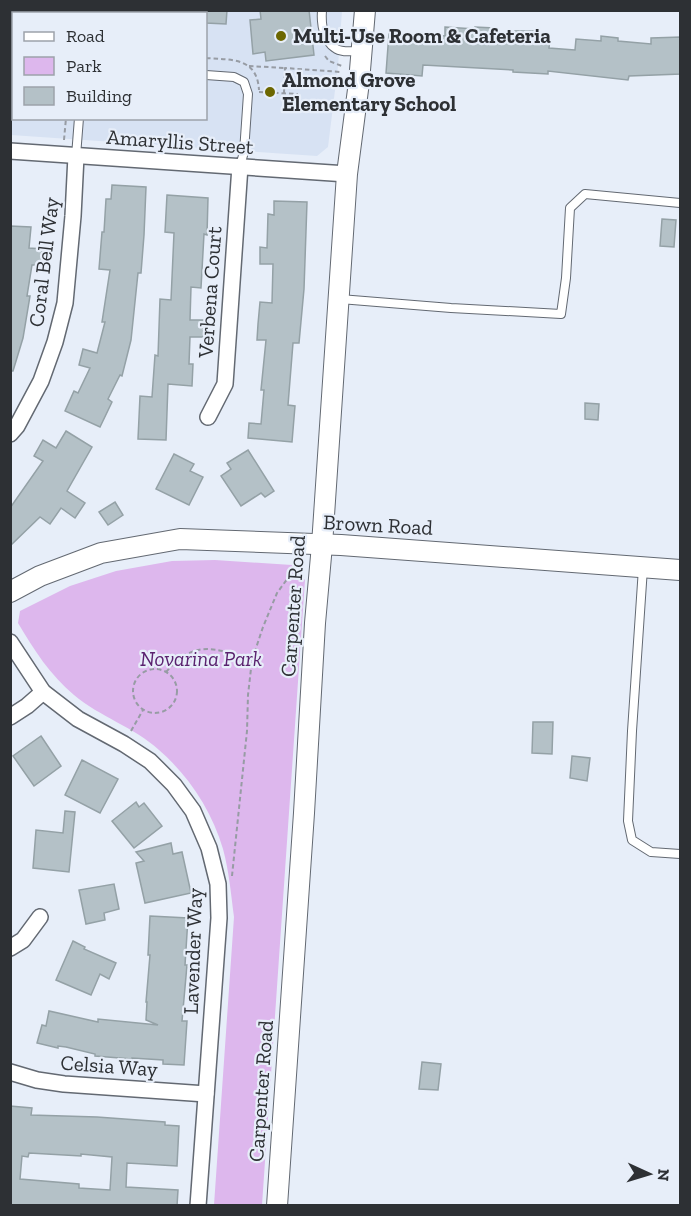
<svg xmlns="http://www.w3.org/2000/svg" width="691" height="1216" font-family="'Zilla Slab',serif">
	<rect width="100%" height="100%" fill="#e7eef9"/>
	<path fill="#d7e2f3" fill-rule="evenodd" d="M10,11H342L338,66L328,147L317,156L11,135ZM14,14H206V118H14Z"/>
	<path fill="#ddb7ed" d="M215,560L292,565L305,580L262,1205H214L234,917C231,894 229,871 223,849C212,811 189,776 159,750C134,727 100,717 74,695C50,675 34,650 18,623L20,611L70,586L116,571L172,561Z"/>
	<g fill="#b4c1c7" stroke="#94a1a6" stroke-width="1.5" fill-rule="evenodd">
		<path d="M206,10H227L226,24L206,23Z"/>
		<path d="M260,10H309L314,55L266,61L265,52L253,54L250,20L261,19Z"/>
		<path d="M445,27L475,29V27L494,28L493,33L514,34L515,31H536V36L550,37L549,48L575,50L576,39L601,41V36L618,38V41L651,44V38L681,37V74L629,76L628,80L548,71V74L513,72V70L423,65L422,76L386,73L389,33L432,36V35L445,36Z"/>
		<path d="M112,185L146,187L144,235L141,273H138L131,340L122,376L120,375L108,399L112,402L100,427L65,411L74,391L78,393L90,368L79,365L83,349L97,353L105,322H102L110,270L99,269L102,232H104L106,199H111Z"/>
		<path d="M167,195L208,198L207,235L204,234L201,288L191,287L190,320H204L203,337H190L189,364H193L192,386L168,384L166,440L138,439L140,396L152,397L155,355L158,356L160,299L171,300L174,233L165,232Z"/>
		<path d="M274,201L307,202L304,289L299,343H293L288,405L295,406L292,442L248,438L249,423L261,424L264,390H261L266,340H257L258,324L260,302L272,303L273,264H260V247L267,248L268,214L274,215Z"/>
		<path d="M662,219L676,220L674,247L660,246Z"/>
		<path d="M10,226L31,227L29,248L43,249L42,265H32L27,296H30L23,338L13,371H10Z"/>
		<path d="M585,403L599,404L598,420L585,419Z"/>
		<path d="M66,431L92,447L67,491L85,503L75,518L61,508L50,524L40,517L10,546V508L43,461L34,456L43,440L56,448Z"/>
		<path d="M248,450L274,491L265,497L261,493L241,506L221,476L231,469L227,463Z"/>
		<path d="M174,454L194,464L190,471L203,477L189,505L156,489Z"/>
		<path d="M115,502L123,515L108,525L99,512Z"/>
		<path d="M533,722H553L552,754L532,753Z"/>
		<path d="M41,736L61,766L34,786L13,756Z"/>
		<path d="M572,756L590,758L587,781L570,778Z"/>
		<path d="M82,760L118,779L100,813L65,795Z"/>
		<path d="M136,802L139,807L144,803L162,826L134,848L112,821Z"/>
		<path d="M65,811L75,812L69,872L33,868L36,830L63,833Z"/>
		<path d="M171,843L173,854L182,852L191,893L145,903L136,863L144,861L136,852Z"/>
		<path d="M114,884L119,909L104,913L105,920L86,924L79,890Z"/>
		<path d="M150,916L188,918L185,965H187L182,1021H187L184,1065L163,1064V1060L132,1058V1059L95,1056V1054L66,1047L58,1046V1048L37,1043L42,1025L46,1026L49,1011L98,1022V1019L158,1025L146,1020L147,1002H146L150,955H148Z"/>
		<path d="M73,941L85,947L84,949L116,963L109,979L100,974L91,995L56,980Z"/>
		<path d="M422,1062L441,1064L438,1090L419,1089Z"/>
		<path d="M10,1106L32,1108L31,1115L97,1117L165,1122V1125L179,1126L177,1166L127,1163L126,1187L178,1190L177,1206H10ZM29,1153L81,1156V1154L112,1157L110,1190L79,1188V1184L20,1179L22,1156L28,1157Z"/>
	</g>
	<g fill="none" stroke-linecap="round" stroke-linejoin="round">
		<g stroke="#636972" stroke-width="10">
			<g id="service">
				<path d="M322,10C321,23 323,40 335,48C341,53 353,51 360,51"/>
				<path d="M50,14V10"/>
				<path d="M206,75L234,77L244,82L248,94L244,152L240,166"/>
				<path d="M76,156L79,118"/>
				<path d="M340,299L451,308L561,314L566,278L570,208L585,194L680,203"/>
				<path d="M643,568L632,731L628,821L632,840L651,852L680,854"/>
			</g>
		</g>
		<g stroke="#636972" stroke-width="18">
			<g id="minor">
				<path d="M10,151L347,174"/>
				<path d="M208,417L225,384L240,166"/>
				<path d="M10,434L17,426L41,381L55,342L65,303L73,216L76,156"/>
				<path d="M10,642L43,692L78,719L124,744L150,761L174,785L193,811L209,848L218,884L219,918L198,1206"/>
				<path d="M10,717L27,706L43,692"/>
				<path d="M10,948L23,940L40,917"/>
				<path d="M10,1072L37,1080L64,1084L206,1094"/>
			</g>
		</g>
		<g stroke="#636972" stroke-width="22">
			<g id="tertiary">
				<path d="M10,592L40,576L101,553L180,539L341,545L680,570"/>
				<path d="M277,1206L304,813L315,623L322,545L347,174L359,82L365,10"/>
			</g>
		</g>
		<g stroke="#979ca4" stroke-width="2" stroke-dasharray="4.5 3" stroke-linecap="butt">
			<path d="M325,56L329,61L342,66"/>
			<path d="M206,58C231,60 257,57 259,90"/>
			<path d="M249,66L285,68"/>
			<path d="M259,92L298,94"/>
			<path d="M284,93L285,68L341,72"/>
			<path d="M64,140L66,118"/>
			<circle cx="155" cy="691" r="22"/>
			<path d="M166,672C194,639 216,648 252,660"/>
			<path d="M131,731L143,710"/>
			<path d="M232,876L247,731L248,695L252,660L263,627L277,593L296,567"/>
		</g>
		<use href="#service" stroke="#fff" stroke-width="8"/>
		<use href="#minor" stroke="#fff" stroke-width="15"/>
		<use href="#tertiary" stroke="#fff" stroke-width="20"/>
	</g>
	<g fill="#6c6700" stroke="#e7eef9" stroke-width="2">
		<circle cx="281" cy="36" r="6"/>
		<circle cx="270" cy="92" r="6"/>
	</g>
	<g text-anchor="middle" stroke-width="4.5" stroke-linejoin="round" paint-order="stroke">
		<g font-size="21" font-weight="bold" fill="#2d3034" stroke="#e7eef9" text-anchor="start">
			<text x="293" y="43">Multi-Use Room &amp; Cafeteria</text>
			<text x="282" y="87">Almond Grove<tspan x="282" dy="24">Elementary School</tspan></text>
		</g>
		<g font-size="21" fill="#2d3034" stroke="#e7eef9">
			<text transform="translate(180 142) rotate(4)" y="7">Amaryllis Street</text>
			<text transform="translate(44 262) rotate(-83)" y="7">Coral Bell Way</text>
			<text transform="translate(210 292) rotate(-86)" y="7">Verbena Court</text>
			<text transform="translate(378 525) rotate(3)" y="7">Brown Road</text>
			<text transform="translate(293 606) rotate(-86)" y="7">Carpenter Road</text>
			<text transform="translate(193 951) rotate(-88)" y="7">Lavender Way</text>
			<text transform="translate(109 1066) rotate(4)" y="7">Celsia Way</text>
			<text transform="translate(261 1091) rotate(-86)" y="7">Carpenter Road</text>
		</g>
		<g font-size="21" font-style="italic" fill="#5a226f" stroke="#e7eef9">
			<text x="201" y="666">Novarina Park</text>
		</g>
	</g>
	<rect width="691" height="1216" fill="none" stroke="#2d3034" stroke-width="24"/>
	<rect x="12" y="12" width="195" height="108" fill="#e7eef9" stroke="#9da2aa" stroke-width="1.5"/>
	<rect x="24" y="32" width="30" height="9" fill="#ffffff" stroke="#9da2aa" stroke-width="1.5"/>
	<text x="66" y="42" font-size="18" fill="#2d3034">Road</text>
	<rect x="24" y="57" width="30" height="18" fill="#ddb7ed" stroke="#9da2aa" stroke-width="1.5"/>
	<text x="66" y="72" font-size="18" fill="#2d3034">Park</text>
	<rect x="24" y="87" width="30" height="18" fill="#b4c1c7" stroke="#9da2aa" stroke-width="1.5"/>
	<text x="66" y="102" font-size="18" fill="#2d3034">Building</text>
	<g transform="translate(649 1174) rotate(94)" stroke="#e7eef9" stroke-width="4.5" paint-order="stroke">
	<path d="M0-4.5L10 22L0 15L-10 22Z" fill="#2d3034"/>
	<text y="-9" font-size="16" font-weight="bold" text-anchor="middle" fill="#2d3034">N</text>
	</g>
</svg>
